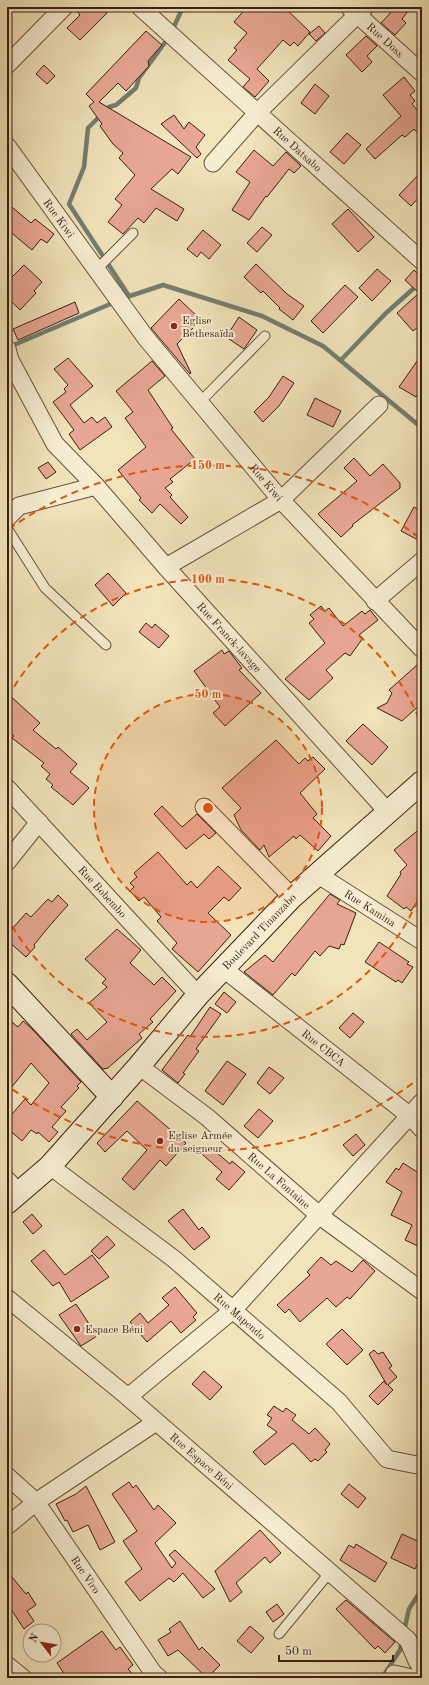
<svg xmlns="http://www.w3.org/2000/svg" width="429" height="1685" font-family="'Old Standard TT',serif">
	<rect width="100%" height="100%" fill="#f1e3ba"/>
	<filter id="stains"><feTurbulence type="fractalNoise" baseFrequency=".005" numOctaves="4"/><feColorMatrix values="0 0 0 0 .2 0 0 0 0 .09 0 0 0 0 .02 0 0 0 .5 -.17"/></filter>
	<radialGradient id="worn" r=".72"><stop offset=".6" stop-color="#630" stop-opacity="0"/><stop offset="1" stop-color="#630" stop-opacity=".3"/></radialGradient>
	<g fill="none" stroke-linecap="round" stroke-linejoin="round">
		<g stroke="#747e71" stroke-width="4.5">
			<path d="M172,31L183,7"/>
			<path d="M129,296L69,204L84,167L88,128L109,107L116,105L136,88L139,78L169,37"/>
			<path d="M121,299L163,285L262,316L323,346L422,428"/>
			<path d="M9,347L115,302"/>
			<path d="M341,360L386,313L422,281"/>
			<path d="M404,1631L409,1609L422,1589"/>
			<path d="M382,1678L400,1650L402,1640"/>
		</g>
	</g>
	<g fill="#e8a794" stroke="#3a1f12">
		<path d="M74,7H100L107,13L80,40L67,28L80,15Z"/>
		<path d="M247,7H284L310,32L298,46L294,42L290,46L283,40L257,69L269,81L255,97L243,87L250,79L228,60L237,50L234,48L247,33L234,22Z"/>
		<path d="M396,7H411L402,19L406,23L395,35L381,23Z"/>
		<path d="M319,26L325,33L316,41L309,34Z"/>
		<path d="M146,31L162,45L148,61L149,66L126,91L118,83L99,102L191,157L178,174L172,169L151,189L184,209L177,221L156,208L144,223L138,218L123,234L108,222L122,205L115,199L135,175L119,158L123,153L113,144L100,126L102,124L89,106L94,102L86,94Z"/>
		<path d="M366,36L377,46L367,56L372,62L362,72L346,55Z"/>
		<path d="M44,65L55,76L47,84L36,74Z"/>
		<path d="M404,77L415,91L410,95L415,101L412,104L422,116V138L414,129L405,137L402,135L375,159L366,149L401,116L383,95Z"/>
		<path d="M315,84L329,96L315,114L301,103Z"/>
		<path d="M174,115L184,129L189,122L205,135L196,147L201,154L197,158L161,124Z"/>
		<path d="M347,133L361,145L344,164L330,152Z"/>
		<path d="M254,150L273,166L286,152L301,166L294,173L289,169L267,197L266,196L249,220L232,210L250,182L236,172Z"/>
		<path d="M422,171V194L411,206L399,195Z"/>
		<path d="M7,203L31,223L35,219L54,234L47,243L41,239L32,250L7,229Z"/>
		<path d="M348,209L374,237L358,252L332,224Z"/>
		<path d="M262,227L272,235L257,252L247,243Z"/>
		<path d="M203,230L221,245L209,259L201,252L197,257L187,249Z"/>
		<path d="M256,264L287,294L304,306L293,320L279,309L280,308L263,291L261,293L244,277Z"/>
		<path d="M24,265L42,282L34,291L36,293L20,310L7,297V282Z"/>
		<path d="M377,269L391,281L372,301L359,288Z"/>
		<path d="M414,270L422,277V324L413,331L397,313L419,293L405,280Z"/>
		<path d="M345,285L358,297L323,333L311,321Z"/>
		<path d="M179,299L201,320L177,344L191,373L190,374L151,328Z"/>
		<path d="M75,302L79,313L18,340L13,329Z"/>
		<path d="M239,317L257,330L244,349L226,337Z"/>
		<path d="M422,354V387L416,397L399,387Z"/>
		<path d="M68,358L93,386L70,405L84,423L92,417L97,423L105,417L112,427L80,450L69,434L74,430L53,402L66,392L64,389L68,385L54,369Z"/>
		<path d="M152,361L165,376L148,390L173,428L171,429L195,459L170,479L173,482L165,488L172,495L170,497L188,517L181,524L160,504L152,513L139,500L141,498L118,470L146,447L125,418L133,412L116,391Z"/>
		<path d="M283,376L294,383L279,406L263,422L254,412L269,397Z"/>
		<path d="M315,398L341,411L333,427L307,415Z"/>
		<path d="M354,458L370,476L383,464L400,483V488L352,525L353,526L341,537L318,514L357,481L344,468Z"/>
		<path d="M48,462L56,472L46,479L38,468Z"/>
		<path d="M414,507L422,512V542L401,531Z"/>
		<path d="M108,573L126,593L113,606L95,585Z"/>
		<path d="M321,606L325,611L329,608L343,626L362,611L365,614L370,610L378,620L359,635L363,638L350,656L345,653L326,670L333,678L309,700L285,679L325,643L309,623L314,619L310,615Z"/>
		<path d="M146,623L152,628L155,624L169,636L159,648L139,632Z"/>
		<path d="M222,650L224,654L229,651L242,668L239,670L261,693L225,726L213,713L220,707L194,671Z"/>
		<path d="M417,665L422,671V703L402,721L377,708L387,703L392,693L389,690Z"/>
		<path d="M7,693L40,723L33,730L56,749L58,747L77,764L70,772L89,788L73,805L51,787L53,785L46,779L50,774L41,766L44,763L12,738L14,736L7,729Z"/>
		<path d="M363,724L388,747L372,765L346,741Z"/>
		<path d="M276,740L299,764L305,758L308,761L313,757L325,769L300,793L317,814L313,818L331,836L318,851L300,835L296,839L294,836L269,857L264,845L260,850L241,830L234,815L241,808L222,788Z"/>
		<path d="M162,806L182,827L197,814L216,833L209,839L204,834L186,849L154,814Z"/>
		<path d="M422,827V894L411,911L406,907L404,909L387,896L401,874L400,872L407,865L394,850Z"/>
		<path d="M158,852L187,885L191,881L197,888L218,866L241,888L229,901L224,897L208,913L231,935L198,972L172,949L177,943L157,921L161,917L144,897L139,901L130,891L134,887L130,883L137,877L134,873Z"/>
		<path d="M330,894L340,900L337,904L356,913L344,945L341,944L339,949L329,946L320,956L315,951L295,976L292,973L273,995L244,972L265,955L273,962Z"/>
		<path d="M58,895L68,905L46,930L34,945L35,947L26,957L7,940V935L26,913L31,917L48,899L52,902Z"/>
		<path d="M117,929L141,950L130,963L154,985L162,977L176,991L150,1019L153,1022L139,1034L142,1038L108,1068L103,1069L71,1034L77,1029L87,1040L107,1022L89,1003L107,987L102,983L106,979L85,959Z"/>
		<path d="M379,942L409,962L407,964L413,967L402,983L398,980L396,982L365,962Z"/>
		<path d="M224,992L236,1002L227,1013L215,1004Z"/>
		<path d="M210,1007L221,1014L196,1049L199,1051L183,1073L185,1074L178,1083L162,1070L188,1035L190,1037Z"/>
		<path d="M353,1013L364,1022L350,1038L339,1028Z"/>
		<path d="M7,1018L18,1027L23,1021L32,1029L81,1082L77,1086L79,1088L61,1107L66,1111L52,1127L58,1132L49,1142L38,1132L37,1134L31,1130L22,1141L7,1128V1120L25,1099L31,1105L49,1083L31,1063L7,1093Z"/>
		<path d="M227,1061L246,1074L223,1105L205,1091Z"/>
		<path d="M269,1067L284,1078L270,1094L257,1083Z"/>
		<path d="M137,1101L186,1143L166,1166L160,1160L134,1190L122,1179L147,1150L127,1131L105,1152L97,1143Z"/>
		<path d="M259,1109L273,1121L258,1138L244,1126Z"/>
		<path d="M356,1134L365,1145L353,1156L343,1145Z"/>
		<path d="M209,1146L230,1164L232,1161L245,1172L229,1190L216,1179L222,1172L202,1154Z"/>
		<path d="M403,1163L422,1175V1248L405,1240L412,1225L391,1215L402,1192L386,1182L396,1168L399,1170Z"/>
		<path d="M183,1209L199,1230L202,1227L210,1237L194,1250L168,1221Z"/>
		<path d="M32,1214L42,1226L33,1234L23,1222Z"/>
		<path d="M107,1236L115,1245L99,1259L91,1251Z"/>
		<path d="M44,1250L65,1275L92,1255L109,1277L71,1302L59,1282L53,1286L31,1261Z"/>
		<path d="M321,1257L331,1265L336,1261L352,1272L363,1260L375,1271L350,1299L347,1297L336,1307L327,1298L300,1322L289,1309L285,1313L277,1305L310,1275L307,1272Z"/>
		<path d="M175,1287L197,1313L193,1317L196,1320L181,1333L171,1321L147,1342L130,1322L140,1313L148,1323L169,1305L162,1298Z"/>
		<path d="M76,1304L97,1336L81,1346L59,1315Z"/>
		<path d="M342,1329L363,1350L347,1365L326,1344Z"/>
		<path d="M374,1350L378,1354L383,1352L392,1366L389,1368L397,1377L388,1385L393,1390L378,1405L369,1396L384,1381L387,1385L369,1354Z"/>
		<path d="M204,1371L222,1387L210,1400L192,1384Z"/>
		<path d="M274,1406L283,1412L286,1408L296,1415L292,1420L309,1434L315,1428L330,1444L325,1450L327,1452L318,1461L315,1459L311,1462L293,1443L265,1465L253,1452L277,1432L267,1425L272,1418L267,1415Z"/>
		<path d="M129,1482L133,1488L136,1485L154,1510L158,1505L176,1523L155,1543L172,1568L176,1563L169,1555L175,1550L215,1589L203,1598L183,1573L174,1582L169,1578L140,1601L125,1582L142,1569L123,1541L137,1531L112,1494Z"/>
		<path d="M349,1484L366,1498L358,1508L341,1494Z"/>
		<path d="M86,1486L115,1542L100,1550L88,1525L73,1532L67,1520L65,1521L56,1504L76,1494Z"/>
		<path d="M260,1530L281,1553L270,1563L265,1557L236,1583L242,1592L230,1602L215,1571Z"/>
		<path d="M402,1534L422,1543V1555L415,1569L391,1558Z"/>
		<path d="M356,1544L387,1563L375,1582L340,1560L349,1545L354,1548Z"/>
		<path d="M7,1571L26,1594L28,1592L36,1605L27,1611L34,1621L24,1629L7,1603Z"/>
		<path d="M346,1600L395,1642L385,1653L378,1646L375,1649L336,1609Z"/>
		<path d="M277,1604L284,1614L273,1622L266,1612Z"/>
		<path d="M180,1621L199,1650L202,1647L220,1665L207,1678L178,1650L168,1656L158,1640L171,1632L169,1629Z"/>
		<path d="M250,1626L264,1638L251,1653L237,1641Z"/>
		<path d="M102,1631L116,1650L120,1647L133,1665L128,1669L136,1678H67L57,1663Z"/>
	</g>
	<g fill="none" stroke-linecap="round" stroke-linejoin="round">
		<g stroke="#68503c" stroke-width="11">
			<g id="lane">
				<path d="M96,270L133,233"/>
				<path d="M200,402L265,336"/>
				<path d="M7,528L45,588L106,645"/>
				<path d="M279,1634L331,1571"/>
			</g>
		</g>
		<g stroke="#68503c" stroke-width="19">
			<g id="street">
				<path id="s1" d="M140,7L422,261"/>
				<path id="s2" d="M349,7L422,73"/>
				<path d="M7,65L64,7"/>
				<path id="s3" d="M7,146L146,338L281,500L422,649"/>
				<path d="M213,163L257,113L365,7"/>
				<path id="s4" d="M7,349L10,360L55,444L96,486L166,567L388,812"/>
				<path d="M7,518L19,506L96,486"/>
				<path d="M166,567L281,500L379,405"/>
				<path d="M375,601L422,561"/>
				<path id="s5" d="M7,788L198,995"/>
				<path d="M204,807L292,897"/>
				<path d="M7,862L39,822"/>
				<path id="s6" d="M317,874L422,941"/>
				<path id="s7" d="M224,969L410,1116L422,1129"/>
				<path id="s8" d="M139,1066L207,1117L320,1216L422,1291"/>
				<path id="s9" d="M50,1166L174,1259L339,1402L387,1459L422,1466"/>
				<path d="M7,1180L18,1192"/>
				<path id="s10" d="M7,1298L128,1397L408,1640L417,1661L422,1668"/>
				<path d="M128,1397L233,1310L422,1102"/>
				<path id="s11" d="M7,1476L36,1502L154,1674L159,1678"/>
				<path d="M7,1526L36,1502L156,1422"/>
				<path d="M7,1665L23,1678"/>
				<path d="M394,1674L412,1678"/>
			</g>
		</g>
		<g stroke="#3a1f12" stroke-width="24">
			<g id="secondary">
				<path d="M7,984L112,1097"/>
				<path id="s12" d="M7,1203L50,1166L139,1066L198,995L292,897L422,782"/>
			</g>
		</g>
		<use href="#lane" stroke="#f6edd2" stroke-width="9"/>
		<use href="#street" stroke="#f6edd2" stroke-width="17"/>
		<use href="#secondary" stroke="#f6edd2" stroke-width="22"/>
	</g>
	<circle cx="208" cy="808" r="114" fill="#df560c" fill-opacity=".12"/>
	<g fill="none" stroke="#df560c" stroke-width="2" stroke-dasharray="7 5">
		<circle cx="208" cy="808" r="114"/>
		<path d="M422 890A229 229 0 0 1 8 919M8 697A229 229 0 0 1 422 726"/>
		<path d="M422 1076A343 343 0 0 1 9 1087M9 529A343 343 0 0 1 422 540"/>
	</g>
	<g fill="#8f2418" stroke="#f6edd2" stroke-width="1.5">
		<circle cx="174" cy="326" r="4"/>
		<circle cx="160" cy="1141" r="4"/>
		<circle cx="77" cy="1329" r="4"/>
	</g>
	<g text-anchor="middle" stroke-width="4" stroke-linejoin="round" paint-order="stroke">
		<g font-size="11" fill="#3a1f12" stroke="#f6edd2">
			<text dy="4" stroke="none"><textPath href="#s2" startOffset="49">Rue Doss</textPath></text>
			<text dy="4" stroke="none"><textPath href="#s1" startOffset="212">Rue Datsabo</textPath></text>
			<text dy="4" stroke="none"><textPath href="#s3" startOffset="89">Rue Kiwi</textPath></text>
			<text dy="4" stroke="none"><textPath href="#s3" startOffset="425">Rue Kiwi</textPath></text>
			<text dy="4" stroke="none"><textPath href="#s4" startOffset="367">Rue Franck-lavage</textPath></text>
			<text dy="4" stroke="none"><textPath href="#s5" startOffset="141">Rue Bobembo</textPath></text>
			<text dy="4" stroke="none"><textPath href="#s6" startOffset="63">Rue Kamina</textPath></text>
			<text dy="4" stroke="none"><textPath href="#s12" startOffset="371">Boulevard Tinanzabo</textPath></text>
			<text dy="4" stroke="none"><textPath href="#s7" startOffset="127">Rue CBCA</textPath></text>
			<text dy="4" stroke="none"><textPath href="#s8" startOffset="181">Rue La Fontaine</textPath></text>
			<text dy="4" stroke="none"><textPath href="#s9" startOffset="242">Rue Mapendo</textPath></text>
			<text dy="4" stroke="none"><textPath href="#s10" startOffset="254">Rue Espace Béni</textPath></text>
			<text dy="4" stroke="none"><textPath href="#s11" startOffset="127">Rue Viro</textPath></text>
		</g>
		<g font-size="11" fill="#3a1f12" stroke="#f6edd2" text-anchor="start">
			<text x="182" y="324">Eglise<tspan x="182" dy="13">Bethesaïda</tspan></text>
			<text x="168" y="1139">Eglise Armée<tspan x="168" dy="13">du seigneur</tspan></text>
			<text x="85" y="1333">Espace Béni</text>
		</g>
	</g>
	<circle cx="208" cy="808" r="6" fill="#df560c" stroke="#f6edd2" stroke-width="2"/>
	<g font-size="12" text-anchor="middle" font-weight="bold" fill="#df560c" stroke="#f6edd2" stroke-width="4" stroke-linejoin="round" paint-order="stroke">
		<text x="208" y="469">150 m</text>
		<text x="208" y="583">100 m</text>
		<text x="208" y="698">50 m</text>
	</g>
	<rect width="429" height="1685" fill="none" stroke="#f1e3ba" stroke-width="24"/>
	<rect x="8" y="8" width="413" height="1669" fill="none" stroke="#3a1f12" stroke-width="2"/>
	<rect x="12" y="12" width="405" height="1661" fill="none" stroke="#3a1f12"/>
	<g transform="translate(42 1643) rotate(301)"><circle r="19" fill="#f6edd2" stroke="#ab9b85"/>
	<path d="M0-3L7 15L0 10L-7 15Z" fill="#8f2418"/>
	<text y="-6" font-size="11" font-weight="bold" text-anchor="middle" fill="#3a1f12">N</text>
	</g>
	<path d="M279 1655v6h114v-6" fill="none" stroke="#3a1f12" stroke-width="2"/>
	<text x="285" y="1655" font-size="12" fill="#3a1f12" stroke="#f6edd2" stroke-width="3" paint-order="stroke">50 m</text>
	<rect width="100%" height="100%" filter="url(#stains)"/>
	<rect width="100%" height="100%" fill="url(#worn)"/>
</svg>
